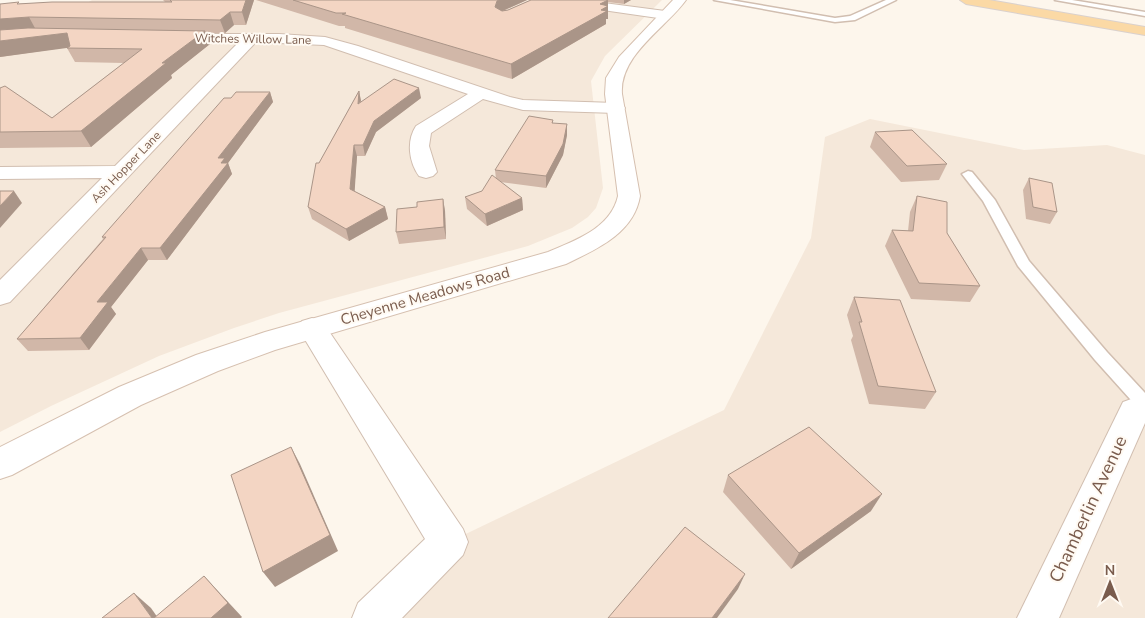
<svg xmlns="http://www.w3.org/2000/svg" width="1145" height="618" font-family="'Nunito Sans',sans-serif">
	<rect width="100%" height="100%" fill="#fdf6ec"/>
	<g fill="#f5e8da">
		<path d="M92,0H662L605,56L591,81L603,188L596,208L588,217L572,228L528,246L279,313L234,328L159,356L51,406L0,432V9L85,4Z"/>
		<path d="M870,119L1024,150L1107,145L1145,155V618H373L449,542L724,410L811,238L825,137Z"/>
	</g>
	<g fill="none" stroke-linecap="round" stroke-linejoin="round">
		<g stroke="#d1beb0" stroke-width="3">
			<g id="lane">
				<path d="M714,0H730L835,18L850,16L886,0H896L855,20L835,22Z"/>
				<path d="M1055,0H1072L1145,12V16Z"/>
				<path d="M968,171L972,172L995,200L1029,261L1107,352L1145,393V411L1139,409L1095,360L1018,266L983,201L962,174Z"/>
			</g>
		</g>
		<g stroke="#d1beb0" stroke-width="2">
			<g id="street">
				<path d="M555,0H581L665,11L672,15L665,19L561,4Z"/>
				<path d="M170,34H279L325,37L358,46L510,97L523,100L616,103L622,104L625,108L622,112L616,113L523,110L483,99L431,133L429,146L437,172L433,176L426,178L419,176C409,162 406,141 416,126L468,94L324,45L256,42L10,302L0,305V280L102,178L0,179V167L115,166L239,42L165,41L163,38L165,35Z"/>
				<path d="M312,318L322,321L463,529L468,542L463,555L402,618H352L358,603L425,539L298,328L302,321Z"/>
				<path d="M1145,394V423L1059,618H1017L1123,402Z"/>
			</g>
		</g>
		<g stroke="#d6c0b0" stroke-width="2">
			<path id="secondary" d="M673,0H686C666,28 619,55 622,94L640,196C634,233 597,249 566,264L275,350L218,371L141,405L12,475L0,479V447L119,387L196,355L265,332L548,252C576,240 611,228 618,196L605,94L606,78L619,57Z"/>
		</g>
		<g stroke="#dad1cd" stroke-width="2">
			<path id="primary" d="M960,0H989L1145,27V35L966,4Z"/>
		</g>
		<use href="#lane" fill="#fff" fill-rule="evenodd"/>
		<use href="#street" fill="#fff" fill-rule="evenodd"/>
		<use href="#secondary" fill="#fff" fill-rule="evenodd"/>
		<use href="#primary" fill="#fbd9a5" fill-rule="evenodd"/>
	</g>
	<g fill="#d1b7a8">
		<path d="M163,0H254L246,25H234L225,33H205L210,44L171,75L172,78L91,147L0,148V88L52,118L124,63L75,62L67,48L69,47L0,57V4L165,2Z"/>
		<path d="M256,0H527L505,10H508L531,0H631L624,4L608,2V19H606V24L512,79L345,28V26H339Z"/>
		<path d="M359,91L361,101L421,98L376,132L365,156H357L354,191L385,207L388,219L349,241L312,219L308,207L319,163Z"/>
		<path d="M270,92L273,102L228,163L232,174L167,260H148L111,307L116,314L89,350L28,351L17,339L103,239L102,237L231,98Z"/>
		<path d="M553,120V124H567V135L563,155L546,188L500,182L522,198L523,210L487,226L467,209L465,197L482,191L496,179L495,170Z"/>
		<path d="M875,132L947,164L939,180L901,182L870,147Z"/>
		<path d="M1029,178L1057,212L1050,224L1026,219L1023,190Z"/>
		<path d="M917,196L947,233L980,286L970,302L911,299L885,246L892,230L908,231L910,212Z"/>
		<path d="M443,199L445,211L446,239L399,244L396,232L417,207Z"/>
		<path d="M854,297L936,392L925,409L869,404L851,340L853,336L847,315Z"/>
		<path d="M728,475L871,511L791,569L723,492Z"/>
	</g>
	<g fill="#aa9588">
		<path d="M246,0H254L246,25L242,12Z"/>
		<path d="M499,0H527L498,13L495,7L497,1Z"/>
		<path d="M608,0V19H606V24L512,79L511,64L600,4Z"/>
		<path d="M624,0H631L624,4Z"/>
		<path d="M230,12L234,25L225,33L220,20Z"/>
		<path d="M29,17L36,30L0,33V19Z"/>
		<path d="M205,31L210,44L171,75L172,78L91,147L81,131L162,63Z"/>
		<path d="M67,33L74,47L0,57V41Z"/>
		<path d="M419,88L421,98L376,132L365,156L363,145L374,121Z"/>
		<path d="M359,91L361,101L358,104Z"/>
		<path d="M270,92L273,102L228,163L232,174L167,260L160,248L218,158Z"/>
		<path d="M567,124V135L563,155L546,188V176Z"/>
		<path d="M354,145L357,156L354,201L350,189Z"/>
		<path d="M14,191L22,203L0,228V206Z"/>
		<path d="M522,198L523,210L487,226L485,214Z"/>
		<path d="M443,199L445,211L446,239L444,227Z"/>
		<path d="M385,207L388,219L349,241L346,229Z"/>
		<path d="M141,248L148,260L111,307L116,314L89,350L80,338L97,302Z"/>
		<path d="M291,447L300,464L338,551L275,587L263,572Z"/>
		<path d="M882,494L871,511L791,569L799,553Z"/>
		<path d="M745,574L738,589L717,618H712Z"/>
		<path d="M204,576L242,617L241,618H211Z"/>
		<path d="M134,593L151,608L158,618H152Z"/>
	</g>
	<g fill="#f3d5c3" stroke="#aa9588">
		<path d="M170,0H246L242,12H230L220,20L29,17L0,19V4L19,2L17,4L52,2H172Z"/>
		<path d="M293,0H499L497,1L495,7L502,11L508,10L531,0H608L600,4L608,6L601,10L607,11L511,64L342,14L346,13H336Z"/>
		<path d="M28,28L205,31L162,63H166L81,131L0,132V88L5,86L52,118L142,49L67,48L70,46L67,33L0,41V30Z"/>
		<path d="M394,79L419,88L374,121L363,145H354L350,189L385,207L346,229L308,207L316,163H319L359,91L358,104Z"/>
		<path d="M236,92H270L218,158H225L221,163H228L160,248H141L97,302H108L80,338L17,339L106,237H102L224,98H231Z"/>
		<path d="M529,116L553,120L552,123L567,124L563,144L546,176L495,170Z"/>
		<path d="M912,130L947,164L907,166L875,132Z"/>
		<path d="M492,175L522,198L485,214L465,197L482,191Z"/>
		<path d="M1029,178L1052,183L1057,212L1033,207Z"/>
		<path d="M0,191H14L0,206Z"/>
		<path d="M917,196L947,202V233L980,286L919,283L892,230L913,231Z"/>
		<path d="M443,199L444,227L396,232L397,209L417,207V202Z"/>
		<path d="M854,297L900,300L936,392L878,386L859,322H862Z"/>
		<path d="M809,427L882,494L799,553L728,475Z"/>
		<path d="M291,447L330,535L263,572L231,475Z"/>
		<path d="M685,527L745,574L712,618H608Z"/>
		<path d="M204,576L228,603L211,618H154Z"/>
		<path d="M134,593L152,618H102Z"/>
	</g>
	<g text-anchor="middle" stroke-width="4" stroke-linejoin="round" paint-order="stroke">
		<g font-size="12" fill="#7a5c4d" stroke="#fffaf3">
			<text transform="translate(253 39) rotate(1)" y="4">Witches Willow Lane</text>
			<text transform="translate(126 167) rotate(-46)" y="4">Ash Hopper Lane</text>
		</g>
		<g font-size="15" fill="#7a5c4d" stroke="#fffaf3">
			<text transform="translate(425 296) rotate(-16)" y="5">Cheyenne Meadows Road</text>
		</g>
		<g font-size="18" fill="#7a5c4d" stroke="#fffaf3">
			<text transform="translate(1088 509) rotate(-65)" y="6">Chamberlin Avenue</text>
		</g>
	</g>
	<g transform="translate(1110 583)" stroke="#fffaf3" stroke-width="4" paint-order="stroke">
	<path d="M0-4L9 19L0 12L-9 19Z" fill="#7a5c4d"/>
	<text y="-8" font-size="14" font-weight="bold" text-anchor="middle" fill="#7a5c4d">N</text>
	</g>
</svg>
